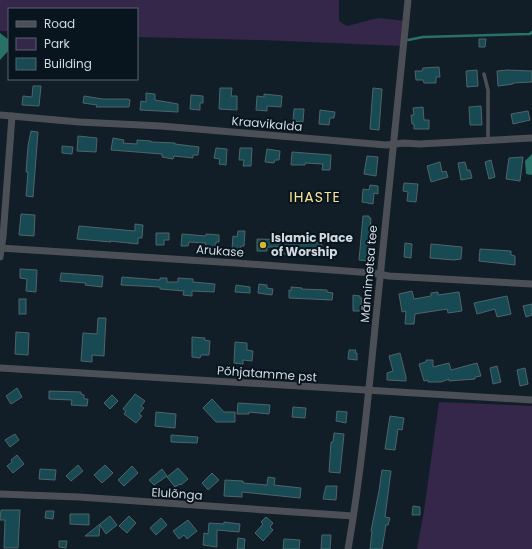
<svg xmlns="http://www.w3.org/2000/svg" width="532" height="549" font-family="Poppins,sans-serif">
	<rect width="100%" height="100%" fill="#111e28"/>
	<g fill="#342749">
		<path d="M0,0H339V21L347,26L378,18L405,21L403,46L260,40L137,37V9H9V31H0Z"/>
		<path d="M439,402L532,406V549H417L424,511Z"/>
	</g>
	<g fill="#287168">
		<path d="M0,33L9,40V50L0,60Z"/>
		<path d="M532,154V175L526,174L525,161Z"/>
	</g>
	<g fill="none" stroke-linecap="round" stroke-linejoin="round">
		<path stroke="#287168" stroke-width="2.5" d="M408,40L423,37L530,34L532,32"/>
	</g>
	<g fill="#184a54" stroke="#4f6468">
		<path d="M479,39H486L485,47H479Z"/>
		<path d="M439,67L440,77H436V83H424L423,80H416L415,71H422L423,68Z"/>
		<path d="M477,70L478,86L467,87L466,71Z"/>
		<path d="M507,70L532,71V82L513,83V84L498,86L497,71Z"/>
		<path d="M33,86H41L39,106L22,105L23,96L32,97Z"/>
		<path d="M220,88H232L231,96H237V110L219,109Z"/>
		<path d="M373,88L382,89L379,130L370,129Z"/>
		<path d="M146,93L155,94V100L178,104V112L140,110L141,101L146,102Z"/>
		<path d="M264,94L282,96L281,107L267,106V111L256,110L257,96L264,97Z"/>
		<path d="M191,95L203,96V103H200V110L190,109Z"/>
		<path d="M84,96L103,99H128L130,100L129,107H96L97,105L83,103Z"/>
		<path d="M481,106L482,125H470L469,107Z"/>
		<path d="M423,107L424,120H429V129H414V124H412L411,115H414L413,108Z"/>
		<path d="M294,109H304L303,122L293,121Z"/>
		<path d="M320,110L335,112L334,118H330L329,125L319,124Z"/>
		<path d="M528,111L530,120L513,124L511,114Z"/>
		<path d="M31,131L38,132L33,197L26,196L28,172H26L28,146Z"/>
		<path d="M78,136L97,138L96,152L77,151Z"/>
		<path d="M113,138L124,140L123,143L137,144V140L151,141V142L175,143V144L199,147L198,155H193V158L174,156L173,159L162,157V154L111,150Z"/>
		<path d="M62,146L73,147L72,154L62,153Z"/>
		<path d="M216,148L227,149L226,165L219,164L220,159L214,158Z"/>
		<path d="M240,148H252L251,166H243L244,160H239Z"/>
		<path d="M267,149L280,151L279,160H275L274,163L265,162Z"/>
		<path d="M292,152L331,155L330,170H322L323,164L305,163V165H291Z"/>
		<path d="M367,156L378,157L376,176L364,174Z"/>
		<path d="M523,157L520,181L506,179L509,158Z"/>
		<path d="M491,160L495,177L489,179L485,162Z"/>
		<path d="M440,162L442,172L446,171L448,177L431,182L427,166Z"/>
		<path d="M465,162L467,170H470L472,178L461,180L458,163Z"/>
		<path d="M404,183L418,184L416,202L407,201L408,192L403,191Z"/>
		<path d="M370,185L378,186V194L374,193L373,204L362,202L363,189L369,190Z"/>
		<path d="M21,214L35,215L34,236L19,235Z"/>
		<path d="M363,216H369V218H371L368,261L359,260Z"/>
		<path d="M135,224L143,225L142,238H138V244L110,241L111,242L77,239L79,226L135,231Z"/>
		<path d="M238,231H245L244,246H241L240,250H232L233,236L237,237Z"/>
		<path d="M156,233H169V240H164V245H156Z"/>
		<path d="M182,234L206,236V234L219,235V242H216L215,249L205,248L206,243L189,242L188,246H181Z"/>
		<path d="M257,239L292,240L322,243L321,252L317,251V255L307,254L308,249H292V254H283V247H267V251H257Z"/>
		<path d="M405,243L412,244L411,258L404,257Z"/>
		<path d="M431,244L462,247L461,259L454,260L430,258Z"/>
		<path d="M480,249L511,251V255L515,256V265L479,261Z"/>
		<path d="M20,269L37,270L36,292L26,291L27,279L20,278Z"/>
		<path d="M61,273L103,276L102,287L85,285L86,283L60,281Z"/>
		<path d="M122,277L160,280V278H167V282H178V278L193,279V282L215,284L214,292L192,291V296L183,295L184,291L160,289V287L121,285Z"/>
		<path d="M259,284L267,285V288L273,289L272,295L258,293Z"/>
		<path d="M236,285L250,287V293L235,292Z"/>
		<path d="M291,287L302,288L301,289L327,290V292L333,293L332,300L289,298V290L291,291Z"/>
		<path d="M412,291L414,299L431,296V293L438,292V295L459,292L462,311L448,313L447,309L415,314L414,324H405L406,311L402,312L399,294Z"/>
		<path d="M353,295L360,296V298H362L360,311H353Z"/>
		<path d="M507,296L511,314L497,317L495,309L477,314L474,303Z"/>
		<rect x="19" y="299" width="7" height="15"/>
		<path d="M532,304V315L526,317L523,306Z"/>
		<path d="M98,318H106L104,356L92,355V362L81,361L83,333L97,334Z"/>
		<path d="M16,332L29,333L28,355L15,354Z"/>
		<path d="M192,337L205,338L204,340L210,341L209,355H201L200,358L192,357Z"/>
		<path d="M235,342L247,343V350L253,351L252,361L243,360V364L234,363Z"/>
		<path d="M349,350H356L355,353H357V360L348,359Z"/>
		<path d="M400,353L406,377V381L387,380V373L393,371L389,356Z"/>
		<path d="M426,360H433V367L449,363L451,370L477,363L481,376L475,377V379L449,381V379L441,382H428V380L424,381L419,364L426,362Z"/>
		<path d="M497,366L501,382L493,384L490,368Z"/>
		<path d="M525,368L528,384L520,386L517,370Z"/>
		<path d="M17,388L22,397L11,404L6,396Z"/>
		<path d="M49,391L81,392V394L84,395V399H88L87,406L71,405L72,400L49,399Z"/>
		<path d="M135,394L145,401L141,406L144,408L139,414L142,416L136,423L124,414L126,411L123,409Z"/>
		<path d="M112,395L118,401L110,409L104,403Z"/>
		<path d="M212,399L224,412H235V422H216L203,408Z"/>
		<path d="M238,403L270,405L269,414L249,412V414H237Z"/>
		<path d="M293,407L306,408L305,418L292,417Z"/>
		<path d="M337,411L347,412L346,423L336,421Z"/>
		<path d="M156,412L176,414L175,428L155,426Z"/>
		<path d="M390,416L404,418L402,430L398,429L395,450L385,449Z"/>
		<path d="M334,433L344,434L340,473L329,472L331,442H333Z"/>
		<path d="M15,434L19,440L10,447L5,440Z"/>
		<path d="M171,435L198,437L197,443L171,442Z"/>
		<path d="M17,455L24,464L13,473L7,466L12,462L11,460Z"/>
		<path d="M78,465L83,471L71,481L66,476Z"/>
		<path d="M105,465L113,473L102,483L94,475Z"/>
		<path d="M132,466L138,473L124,486L118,480Z"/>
		<path d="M178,468L188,479L181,485L180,484L175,487L167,477Z"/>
		<path d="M40,469L56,470L55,480L39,479Z"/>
		<path d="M162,469L167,476L154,485L149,480Z"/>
		<path d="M382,470L391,471L385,517L390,518L388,525H386L382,549H370L372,531H371L379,491Z"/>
		<path d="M212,473L219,480L208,490L202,483Z"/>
		<path d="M268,477L275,478L274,485L301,488L300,498L242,492V497L224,496L225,480L243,481V483L267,485Z"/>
		<path d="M326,486H337L336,500L323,499Z"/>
		<path d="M413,506L420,507V515H412Z"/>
		<path d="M1,510H20L18,548H4L5,520H0Z"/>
		<path d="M46,511H54L53,519L45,518Z"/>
		<path d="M70,514H89V525L70,524Z"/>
		<path d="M110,516L117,525L106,534L100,525L99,536H85Z"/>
		<path d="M129,516L136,523L127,533L119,526Z"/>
		<path d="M266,517L273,523L270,527L273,530L263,541L255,533L263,524L261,522Z"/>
		<path d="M161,518L167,525L156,535L150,528Z"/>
		<path d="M188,520L197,531L187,539L184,535L179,539L173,531Z"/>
		<path d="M224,522L240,524L239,532L217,530V547L203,545L204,533L208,534L209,523L224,524Z"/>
		<path d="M322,535H331L330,549H321Z"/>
		<path d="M238,538L245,539L244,549H237Z"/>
		<path d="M284,539L300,540L299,549H283Z"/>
		<path d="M59,541H67L66,548L59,547Z"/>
	</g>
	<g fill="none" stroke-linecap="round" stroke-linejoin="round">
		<path stroke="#4d4f56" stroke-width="3.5" d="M484,74L488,90V140"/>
		<g stroke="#4d4f56" stroke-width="7">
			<path d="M0,115L79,122L161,126L386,145L404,143L419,144L532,138"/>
			<path d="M0,248L236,263L373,273L389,276L532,284"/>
			<path d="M0,257L3,237L12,116"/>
			<path d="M0,368L532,400"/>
			<path d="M0,494L79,497L353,516"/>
			<path d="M348,549C363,463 370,375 379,288C388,192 398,96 408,0"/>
		</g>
	</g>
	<circle fill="#d3b635" stroke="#09151e" stroke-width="1.5" cx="263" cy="245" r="4"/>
	<g text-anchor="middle" stroke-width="4" stroke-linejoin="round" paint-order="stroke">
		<g font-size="12" fill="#d1d9e0" stroke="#09151e">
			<text transform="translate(267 124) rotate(5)" y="4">Kraavikalda</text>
			<text transform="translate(220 251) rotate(4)" y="4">Arukase</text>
			<text transform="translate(369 274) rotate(-85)" y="4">Männimetsa tee</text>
			<text transform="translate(267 374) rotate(4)" y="4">Põhjatamme pst</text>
			<text transform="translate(177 494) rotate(4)" y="4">Elulõnga</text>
		</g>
		<g font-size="12" font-weight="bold" fill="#d1d9e0" stroke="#09151e" text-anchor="start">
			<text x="271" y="242">Islamic Place<tspan x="271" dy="14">of Worship</tspan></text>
		</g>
		<g font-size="14" letter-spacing="1" fill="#f7e395" stroke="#09151e">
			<text x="315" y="202">IHASTE</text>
		</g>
	</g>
	<rect x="8" y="8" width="130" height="72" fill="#09151e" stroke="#59636c"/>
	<rect x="16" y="21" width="20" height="6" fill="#4d4f56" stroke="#59636c"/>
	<text x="44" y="28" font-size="12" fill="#d1d9e0">Road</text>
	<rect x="16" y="38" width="20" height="12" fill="#342749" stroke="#59636c"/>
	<text x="44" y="48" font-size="12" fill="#d1d9e0">Park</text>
	<rect x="16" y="58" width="20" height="12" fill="#184a54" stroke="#59636c"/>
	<text x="44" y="68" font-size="12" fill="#d1d9e0">Building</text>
</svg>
